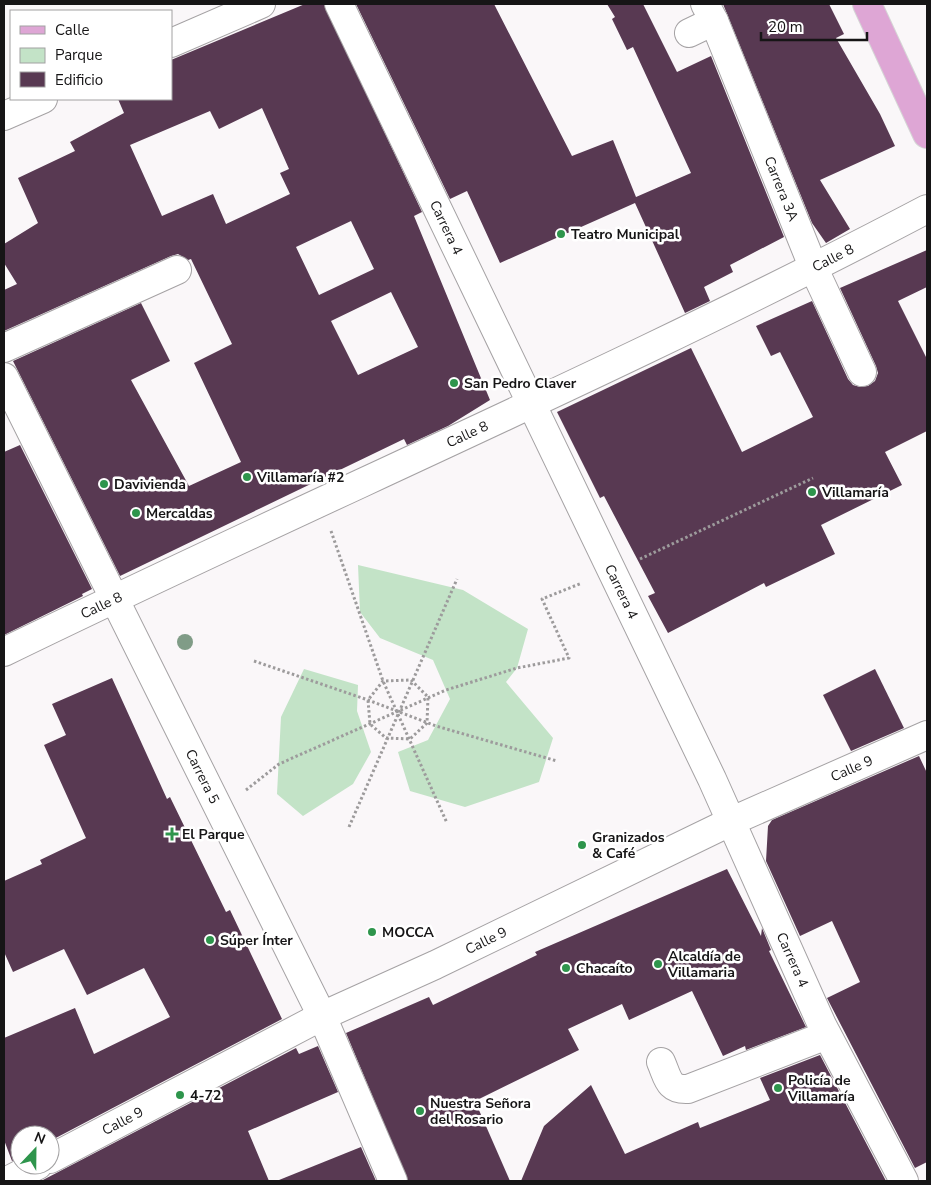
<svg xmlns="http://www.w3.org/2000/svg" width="931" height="1185" font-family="'Nunito Sans',sans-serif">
	<rect width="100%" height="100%" fill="#faf7f9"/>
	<g fill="#c3e3c7">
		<path d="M358,565L463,590L528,629L517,668L506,682L553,738L539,782L465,807L410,791L398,752L428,740L450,699L433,660L380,638L360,612Z"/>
		<path d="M304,669L358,685L357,711L371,752L353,784L303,816L277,794L281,717Z"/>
	</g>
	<g fill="#583952" fill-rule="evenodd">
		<path d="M305,4H324L422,212L414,216L490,400L448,426L407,445L404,439L120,576L13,361L141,303L170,361L131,380L189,486L241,462L194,363L232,344L191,259L188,260L178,254L171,256L4,331V290L17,284L4,263V244L38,223L18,178L75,151L70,142L124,113L118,99H171V60ZM262,108L289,169L280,173L290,194L226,224L213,194L162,216L130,145L210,111L219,129ZM351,221L374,269L319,295L296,247ZM391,292L418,347L358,375L331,321Z"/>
		<path d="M356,4H494L572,156L613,140L636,197L691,173L633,47L627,50L612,19L615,17L607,4H643L677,72L711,56L784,237L730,265L733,272L704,287L710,301L685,313L635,203L500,263L467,191L450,199Z"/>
		<path d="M723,4H829L844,34L836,38L880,114L895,146L820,180L850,229L826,243L812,223Z"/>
		<path d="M927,250V287L898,301L927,359V431L885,452L902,485L821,525L835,554L766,587L764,583L668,633L648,596L655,593L604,496L600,498L557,412L691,348L742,452L813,417L780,352L771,356L756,326L812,301L848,379L853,385L860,387L868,386L875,381L878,373L876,366L840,288Z"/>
		<path d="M20,445L92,589L82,594L83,596L4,635V452Z"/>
		<path d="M875,669L904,728L851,751L823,695Z"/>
		<path d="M112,678L167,799L170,797L226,912L230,910L282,1019L50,1141V1135H20V1157L12,1161L4,1140V1038L75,1008L94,1054L170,1017L144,968L87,995L64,949L13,972L4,952V881L42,864L40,860L86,838L44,745L66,735L52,704Z"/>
		<path d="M919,756L927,773V1162L915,1168L827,998L860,982L832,921L800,936L766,861L768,826L772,820Z"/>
		<path d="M727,869L761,936L762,928L771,950L769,951L806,1027L746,1050L745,1046L723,1056L692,991L629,1020L622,1004L568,1029L579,1050L475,1101L510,1181H408L346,1033L429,997L433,1005L537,955L535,952Z"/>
		<path d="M318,1046L338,1092L248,1131L269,1181H41L296,1048L299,1054Z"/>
		<path d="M820,1055L886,1181H521L544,1126L591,1085L625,1154L698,1122L700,1128L770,1100L760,1078Z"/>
		<path d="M361,1147L376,1181H279V1180Z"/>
	</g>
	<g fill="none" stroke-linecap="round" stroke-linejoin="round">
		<g stroke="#a5a2a4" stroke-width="30">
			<g id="minor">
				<path id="s1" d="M339,4L712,779L822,1025L904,1181"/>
				<path id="s2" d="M705,4L714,21L814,269L862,372"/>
				<path d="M689,33L714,21"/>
				<path d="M171,43L261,4"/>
				<path d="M4,116L43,99"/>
				<path d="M4,348L177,270"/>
				<path id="s3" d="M4,377L322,1016L393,1181"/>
				<path id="s4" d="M4,652C311,502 625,368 927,209"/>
				<path d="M661,1062C668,1078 668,1090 688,1089L827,1035"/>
				<path id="s5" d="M50,1159L322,1016L435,965L732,821L927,735"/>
				<path d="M7,1181L38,1165"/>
			</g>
		</g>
		<g stroke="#d5d5d5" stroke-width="30">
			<path id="major" d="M867,4L927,134"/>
		</g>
		<g stroke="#9d9b9c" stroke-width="3" stroke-dasharray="2.5 2.5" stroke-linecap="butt">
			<path d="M331,531L383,681L447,823"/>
			<path d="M640,559L813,478"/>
			<path d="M254,661L368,700L436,726L557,761"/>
			<path d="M411,680L428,697L427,723L410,739L386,738L370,724L368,700L383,681Z"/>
			<path d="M246,790L279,764L446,690L517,668L569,658L542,599L582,583"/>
			<path d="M349,827L457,579"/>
		</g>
		<use href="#minor" stroke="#fff" stroke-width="28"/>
		<use href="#major" stroke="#dea6d5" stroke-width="28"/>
	</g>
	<circle fill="#809c87" cx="185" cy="642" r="8"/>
	<g fill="#2e954c" stroke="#fff" stroke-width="2">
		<circle cx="561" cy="234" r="5"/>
		<circle cx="454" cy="383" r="5"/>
		<circle cx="247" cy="477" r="5"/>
		<circle cx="104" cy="484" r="5"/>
		<circle cx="812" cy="492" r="5"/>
		<circle cx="136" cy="513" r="5"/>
		<path d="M169.5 826.5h5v5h5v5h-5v5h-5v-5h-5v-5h5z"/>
		<circle cx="582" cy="845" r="5"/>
		<circle cx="372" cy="932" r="5"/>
		<circle cx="210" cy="940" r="5"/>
		<circle cx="658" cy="964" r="5"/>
		<circle cx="566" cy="968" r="5"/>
		<circle cx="778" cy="1088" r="5"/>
		<circle cx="180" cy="1095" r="5"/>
		<circle cx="420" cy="1111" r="5"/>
	</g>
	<g text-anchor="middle" stroke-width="5" stroke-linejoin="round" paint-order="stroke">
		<g font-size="14" fill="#161516" stroke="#fff">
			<text dy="5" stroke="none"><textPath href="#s2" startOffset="200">Carrera 3A</textPath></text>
			<text dy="5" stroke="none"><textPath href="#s1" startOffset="248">Carrera 4</textPath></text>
			<text dy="5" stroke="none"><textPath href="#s4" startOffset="918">Calle 8</textPath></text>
			<text dy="5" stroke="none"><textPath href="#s4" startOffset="512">Calle 8</textPath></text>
			<text dy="5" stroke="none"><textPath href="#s1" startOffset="652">Carrera 4</textPath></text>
			<text dy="5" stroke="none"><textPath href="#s4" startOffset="108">Calle 8</textPath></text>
			<text dy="5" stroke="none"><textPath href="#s5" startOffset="892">Calle 9</textPath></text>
			<text dy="5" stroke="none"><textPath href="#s3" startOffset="446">Carrera 5</textPath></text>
			<text dy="5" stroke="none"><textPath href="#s5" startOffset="488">Calle 9</textPath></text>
			<text dy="5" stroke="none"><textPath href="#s1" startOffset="1058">Carrera 4</textPath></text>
			<text dy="5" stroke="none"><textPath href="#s5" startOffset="82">Calle 9</textPath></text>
		</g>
		<g font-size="14" font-weight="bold" fill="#161516" stroke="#fff" text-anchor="start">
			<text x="571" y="239">Teatro Municipal</text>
			<text x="464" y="388">San Pedro Claver</text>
			<text x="257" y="482">Villamaría #2</text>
			<text x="114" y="489">Davivienda</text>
			<text x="822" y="497">Villamaría</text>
			<text x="146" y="518">Mercaldas</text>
			<text x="182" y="839">El Parque</text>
			<text x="592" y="842">Granizados<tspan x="592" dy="16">&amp; Café</tspan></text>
			<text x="382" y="937">MOCCA</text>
			<text x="220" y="945">Súper Ínter</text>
			<text x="668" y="961">Alcaldía de<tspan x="668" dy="16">Villamaria</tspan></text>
			<text x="576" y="973">Chacaíto</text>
			<text x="788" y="1085">Policía de<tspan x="788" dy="16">Villamaría</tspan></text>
			<text x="190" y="1100">4-72</text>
			<text x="430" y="1108">Nuestra Señora<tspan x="430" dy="16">del Rosario</tspan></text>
		</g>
	</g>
	<rect width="931" height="1185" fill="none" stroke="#161516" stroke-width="10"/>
	<rect x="10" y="10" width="162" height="90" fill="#ffffff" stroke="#a2a1a2"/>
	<rect x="20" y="26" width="25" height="8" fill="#dea6d5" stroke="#a2a1a2"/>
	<text x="55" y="35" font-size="15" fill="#161516">Calle</text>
	<rect x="20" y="48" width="25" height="15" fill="#c3e3c7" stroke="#a2a1a2"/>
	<text x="55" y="60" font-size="15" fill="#161516">Parque</text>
	<rect x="20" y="72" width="25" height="15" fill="#583952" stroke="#a2a1a2"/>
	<text x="55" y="85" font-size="15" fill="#161516">Edificio</text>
	<g transform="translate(35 1150) rotate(22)"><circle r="24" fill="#ffffff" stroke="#a2a1a2"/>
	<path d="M0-4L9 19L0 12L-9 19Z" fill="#2e954c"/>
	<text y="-8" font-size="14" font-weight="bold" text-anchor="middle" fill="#161516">N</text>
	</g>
	<path d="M761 32v8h106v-8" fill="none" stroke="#161516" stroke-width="2.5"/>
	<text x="768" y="32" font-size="15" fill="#161516" stroke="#ffffff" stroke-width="4" paint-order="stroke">20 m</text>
</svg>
